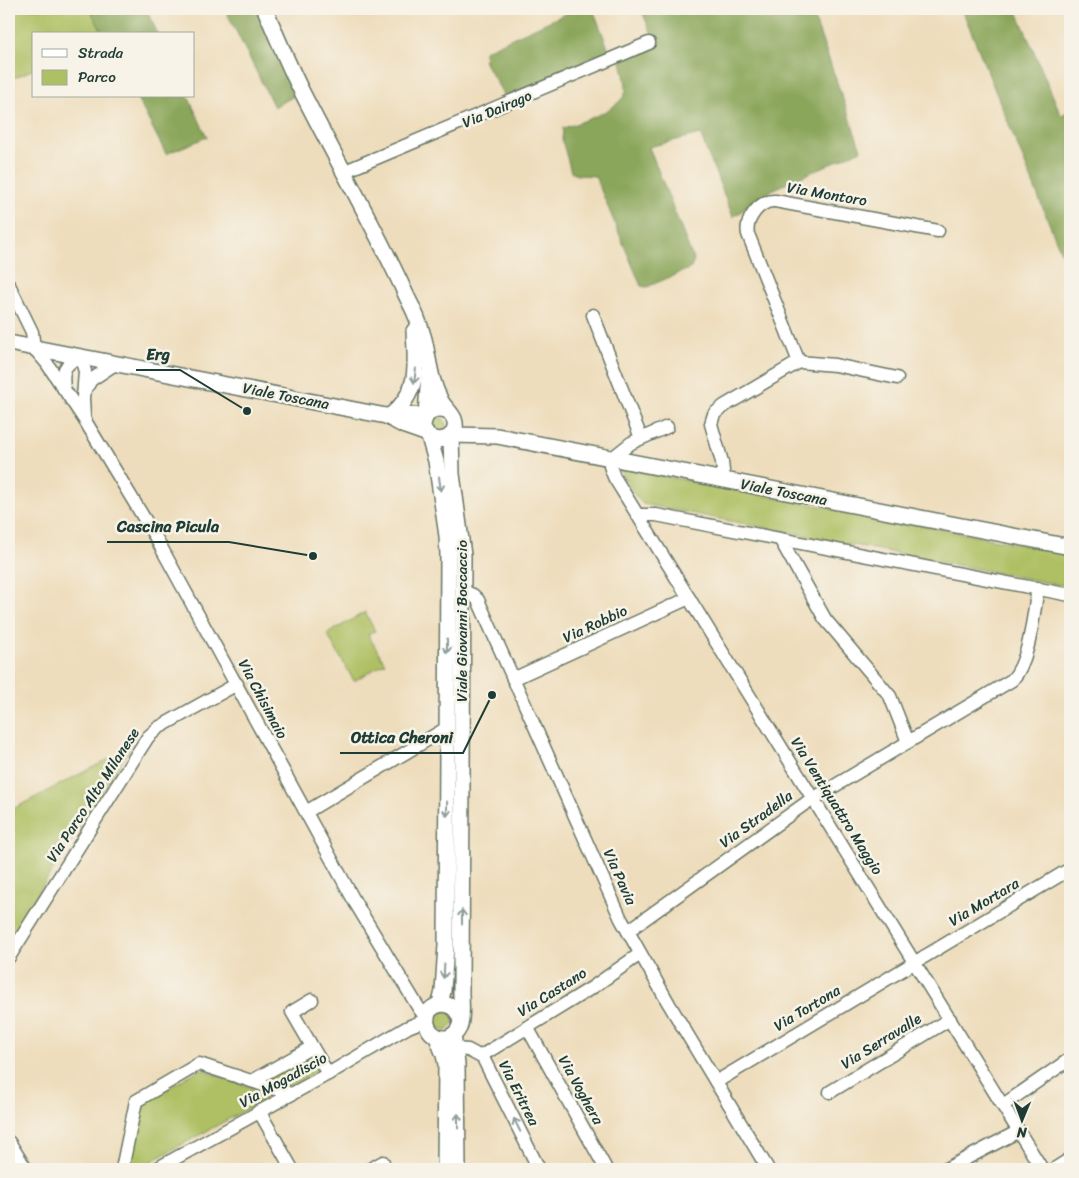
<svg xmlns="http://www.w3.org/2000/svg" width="1079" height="1178" font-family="Sriracha,sans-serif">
	<rect width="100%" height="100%" fill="#f7f3e8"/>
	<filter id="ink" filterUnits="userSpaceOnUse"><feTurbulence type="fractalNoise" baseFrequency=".02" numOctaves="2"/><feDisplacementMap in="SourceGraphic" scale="10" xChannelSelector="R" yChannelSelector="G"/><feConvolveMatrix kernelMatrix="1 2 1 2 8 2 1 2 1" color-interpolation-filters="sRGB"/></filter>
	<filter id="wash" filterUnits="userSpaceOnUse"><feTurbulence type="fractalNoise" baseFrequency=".0096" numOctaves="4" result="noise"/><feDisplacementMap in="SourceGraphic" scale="20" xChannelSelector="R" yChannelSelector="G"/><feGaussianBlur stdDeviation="1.12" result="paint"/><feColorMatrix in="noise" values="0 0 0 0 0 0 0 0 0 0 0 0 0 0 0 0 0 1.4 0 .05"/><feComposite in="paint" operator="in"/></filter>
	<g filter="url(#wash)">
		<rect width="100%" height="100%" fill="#eeddbc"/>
		<g fill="#aec064" stroke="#667e4c">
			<path d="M9,9H90L103,34H34V69L9,80Z"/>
			<circle cx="438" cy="425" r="8"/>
			<path d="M617,467L1070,554V587L643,504L637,498Z"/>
			<path d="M365,612L375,631L368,635L385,663L354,681L327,634Z"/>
			<path d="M130,748L9,939V811Z"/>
			<path d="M450,1011L454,1024L446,1031L436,1028L433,1018L437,1012Z"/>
			<path d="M312,1054L321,1069L289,1086L267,1079Z"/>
			<path d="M200,1069L273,1095L137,1169H126L140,1105Z"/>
		</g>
		<g fill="#8aa65a" stroke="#547247">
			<path d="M90,9H146L158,34H103Z"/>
			<path d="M225,9H259L296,95L274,107Z"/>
			<path d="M576,9H593L610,53L505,97L485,63L484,51Z"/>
			<path d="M641,9H662L663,10L678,12L684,9H811L861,150L772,190L733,217L700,134L649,147L694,261L691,268L647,287L641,286L595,176L577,175L571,172L562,140L563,128C581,122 621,110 626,91C627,85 622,67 621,60L656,44Z"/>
			<path d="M962,9H1016L1061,115L1070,111V253L1062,255Z"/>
			<path d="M136,96H188L207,137L166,154Z"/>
		</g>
	</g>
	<g filter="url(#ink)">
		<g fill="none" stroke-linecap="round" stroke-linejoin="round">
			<g stroke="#677564" stroke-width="15">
				<g id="minor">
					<path d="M343,172L649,43"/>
					<path d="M9,285L32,332L34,348L46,362L84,419L156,538L356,904L418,1007L426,1018"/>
					<path d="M593,315L641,438"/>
					<path d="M799,362L748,234C745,220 759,200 775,201L938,231"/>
					<path d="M64,389C62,372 63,364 80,357L85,371L83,398L84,417"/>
					<path d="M84,392L91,380L115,364"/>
					<path d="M667,427L631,443L611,459L610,466L614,477L1042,1169"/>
					<path d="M724,480L722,462L711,424L714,414L724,406L799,362L835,365L897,378"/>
					<path d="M638,515H656L1070,595"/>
					<path d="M780,539L825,619L890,696L908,742"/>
					<path d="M463,591L473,595L478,600L621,919L669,1004L768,1169"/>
					<path d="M513,679L689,598"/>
					<path d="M306,812L447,728"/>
					<path d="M628,931L806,803L1012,680C1030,661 1033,615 1038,588"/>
					<path d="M9,957L137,754L148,737L158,728L237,684"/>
					<path d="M312,1000L292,1012L328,1074"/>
					<path d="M527,1027L606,1169"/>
					<path d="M456,1049L468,1050L483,1058L539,1169"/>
					<path d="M481,1056L593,987L640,954"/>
					<path d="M252,1081L312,1047"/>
					<path d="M716,1082L1070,869"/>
					<path d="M830,1092L950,1019"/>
					<path d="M1003,1105L1070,1059"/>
					<path d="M259,1111L292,1169"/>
					<path d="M9,1142L26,1169"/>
					<path d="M122,1169L136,1101L199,1064L291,1094"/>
					<path d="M156,1169L328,1074L408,1027L418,1023L426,1022"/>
					<path d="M370,1169L383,1162"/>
					<path d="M946,1169L1019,1131"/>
					<path d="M1054,1169L1070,1159"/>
				</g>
			</g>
			<g stroke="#677564" stroke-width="18">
				<g id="tertiary">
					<path d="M265,9C276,35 287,62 300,88C335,158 375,226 407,297C414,310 420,324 424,339C429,360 430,381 441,401C444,407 451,412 454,419C460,436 443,444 429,437L423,428C423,413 435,405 448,411"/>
					<path d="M9,343L386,416L426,415"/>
					<path d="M426,415L429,374"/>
					<path d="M390,416C420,392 416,366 414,331"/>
					<path d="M388,417L405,426L425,433"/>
					<path d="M451,435L452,474L463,555L461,992C461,1003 463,1019 459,1028C449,1049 418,1034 429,1011C440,1000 455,1003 460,1018"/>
					<path d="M451,435L497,436L1070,547"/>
					<path d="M429,437L436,461L447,536L448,555L446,945L443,991L440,1004"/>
					<path d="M453,1035L457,1064L458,1169"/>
					<path d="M437,1037L444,1055L446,1064L445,1169"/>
				</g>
			</g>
			<use href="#minor" stroke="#fff" stroke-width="12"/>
			<use href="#tertiary" stroke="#fff" stroke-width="15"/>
		</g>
		<defs><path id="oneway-shaft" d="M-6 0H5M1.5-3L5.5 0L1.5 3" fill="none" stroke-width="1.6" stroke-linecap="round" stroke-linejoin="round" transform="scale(1.25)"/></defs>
		<g stroke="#8f9e9a">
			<use href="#oneway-shaft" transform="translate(415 376) rotate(97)"/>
			<use href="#oneway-shaft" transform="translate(440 484) rotate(82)"/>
			<use href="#oneway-shaft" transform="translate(447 646) rotate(90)"/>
			<use href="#oneway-shaft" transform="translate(447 809) rotate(91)"/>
			<use href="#oneway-shaft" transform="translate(462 917) rotate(-90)"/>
			<use href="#oneway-shaft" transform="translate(444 971) rotate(93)"/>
			<use href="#oneway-shaft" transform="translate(458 1121) rotate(-90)"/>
			<use href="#oneway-shaft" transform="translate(517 1125) rotate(-116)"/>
		</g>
	</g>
	<g text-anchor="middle" stroke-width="5" stroke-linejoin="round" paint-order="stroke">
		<g font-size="15" fill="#1f3d34" stroke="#f7f3e8">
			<text transform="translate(497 109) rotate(-23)" y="5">Via Dairago</text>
			<text transform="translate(827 194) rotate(10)" y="5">Via Montoro</text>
			<text transform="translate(286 396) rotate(11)" y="5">Viale Toscana</text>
			<text transform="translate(784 492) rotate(11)" y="5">Viale Toscana</text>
			<text transform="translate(462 621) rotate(-90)" y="5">Viale Giovanni Boccaccio</text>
			<text transform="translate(595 624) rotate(-25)" y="5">Via Robbio</text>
			<text transform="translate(263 699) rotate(62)" y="5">Via Chisimaio</text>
			<text transform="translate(93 795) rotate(-57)" y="5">Via Parco Alto Milanese</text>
			<text transform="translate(837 806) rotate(58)" y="5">Via Ventiquattro Maggio</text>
			<text transform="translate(756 819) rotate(-36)" y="5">Via Stradella</text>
			<text transform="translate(620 877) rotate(66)" y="5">Via Pavia</text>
			<text transform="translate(984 902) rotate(-31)" y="5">Via Mortara</text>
			<text transform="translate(552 992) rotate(-32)" y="5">Via Castano</text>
			<text transform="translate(807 1008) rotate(-31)" y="5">Via Tortona</text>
			<text transform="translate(881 1041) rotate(-32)" y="5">Via Serravalle</text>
			<text transform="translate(283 1080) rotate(-29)" y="5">Via Mogadiscio</text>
			<text transform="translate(581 1090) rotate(61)" y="5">Via Voghera</text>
			<text transform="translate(519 1093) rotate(63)" y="5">Via Eritrea</text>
		</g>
	</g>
	<path fill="none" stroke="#1f3d34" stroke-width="2" d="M247 411L180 370H136M313 556L229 542H107M492 695L463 753H340"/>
	<g fill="#1f3d34" stroke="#f7f3e8" stroke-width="2">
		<circle cx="247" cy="411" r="5"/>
		<circle cx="313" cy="556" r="5"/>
		<circle cx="492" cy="695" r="5"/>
	</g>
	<g font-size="16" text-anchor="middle" font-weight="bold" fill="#1f3d34" stroke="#f7f3e8" stroke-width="5" stroke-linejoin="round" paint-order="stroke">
		<text x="158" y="360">Erg</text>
		<text x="168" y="532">Cascina Picula</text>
		<text x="402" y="743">Ottica Cheroni</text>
	</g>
	<rect width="1079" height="1178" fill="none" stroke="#f7f3e8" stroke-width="30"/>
	<rect x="32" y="32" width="162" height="65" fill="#f7f3e8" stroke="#a1aaa0"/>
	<rect x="42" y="49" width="25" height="8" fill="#ffffff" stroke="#a1aaa0"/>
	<text x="78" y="58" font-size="15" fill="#1f3d34">Strada</text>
	<rect x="42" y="70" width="25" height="15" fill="#aec064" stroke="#a1aaa0"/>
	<text x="78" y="82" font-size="15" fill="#1f3d34">Parco</text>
	<g transform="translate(1022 1120) rotate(181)" stroke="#f7f3e8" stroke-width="4" paint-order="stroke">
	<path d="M0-4L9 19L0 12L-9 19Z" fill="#1f3d34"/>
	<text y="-8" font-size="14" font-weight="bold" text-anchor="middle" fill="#1f3d34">N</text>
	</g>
</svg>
